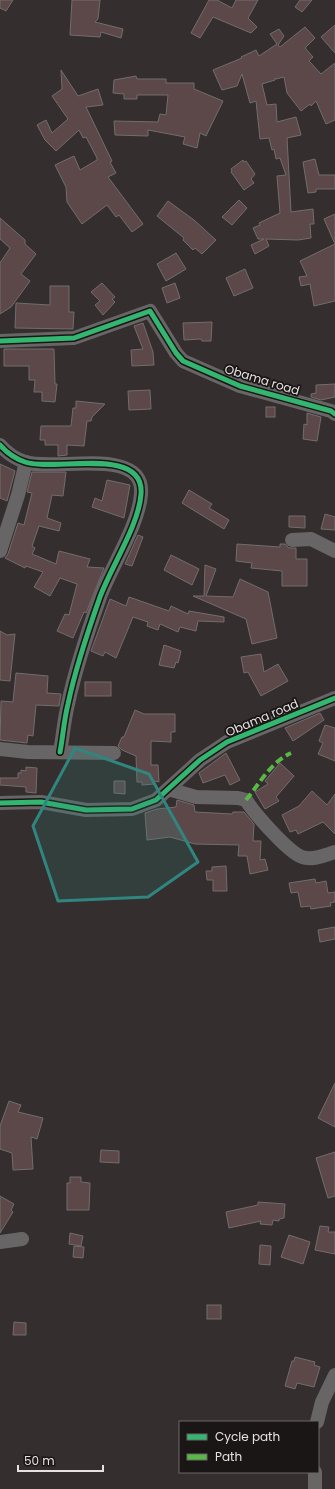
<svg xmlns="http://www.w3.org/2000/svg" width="335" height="1489" font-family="Poppins,sans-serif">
	<rect width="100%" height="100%" fill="#342e2e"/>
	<g fill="#5c4849" stroke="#726d6d">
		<path d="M0,0H13L6,11L0,8Z"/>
		<path d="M72,0H100L98,19L95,22L123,29L121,38L101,32L100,37L70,35Z"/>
		<path d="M209,0H217L232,8L236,0H258L248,18L257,27L251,33L213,17L200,38L191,33Z"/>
		<path d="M300,0H312L302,12L295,7Z"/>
		<path d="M335,25V53L321,37Z"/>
		<path d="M305,27L315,38L305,48L313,57L309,61L321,74L335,63V120L326,124L316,101L311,106L310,104L301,111L287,93L284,77L276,79L275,78V80L262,84L267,105L276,104L277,122L296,117L301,135L287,138L291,212L313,209L314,224H310L311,238L298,240L266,239L269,246L255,254L251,245L264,239H258L253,228L260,225L259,223L280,213L277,176L286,175L280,158L276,159L274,149L272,150L269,138L260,139L256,101L250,103L242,74L237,86L222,90L213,70L242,58L241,57L256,50L259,56L277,44L270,34L279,29L284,36L278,45L280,47Z"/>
		<path d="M61,70L78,96L98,89L103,105L86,107L112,161L110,162L116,173L108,177L143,224L132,232L119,215L116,217L107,205L82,224L67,202L66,187L55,165L74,156L80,170L97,160V158L86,137L83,138L79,130L56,151L45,140L37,125L46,120L52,133L68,119L52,96L62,89Z"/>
		<path d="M136,76L137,79H166V83H194V89L223,101L206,136L200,133L197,148L183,144L185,137L148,130V136L115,135L114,121L158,122L160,114L166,115L168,95H137V99H124V94L113,93L114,80Z"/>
		<path d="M315,159L319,175H335V189H316V192L308,193L303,162Z"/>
		<path d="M243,160L244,162L246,161L255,174L251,179L254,183L244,190L231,172L232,171L231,169Z"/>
		<path d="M239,200L247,208L232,225L222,217Z"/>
		<path d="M168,201L194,220L216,240L202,254L195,248L193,250L183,240L184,238L157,216Z"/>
		<path d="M335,214V301L314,306L310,284L301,286L299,277L307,276L300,261L335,244L324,219Z"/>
		<path d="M0,218L25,240V244L36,254L21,274L30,281L11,307L0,314V263L10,248L0,239Z"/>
		<path d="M176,253L186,269L166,281L157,264Z"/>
		<path d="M245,269L253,288L234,296L226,278Z"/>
		<path d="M102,283L115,297L112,299L115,302L103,315L95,305L100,301L91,292Z"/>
		<path d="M175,283L180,298L167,303L162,288Z"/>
		<path d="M50,286H69V312H74L73,329L15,328L16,303L50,305Z"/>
		<path d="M212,322L211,341H202L201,339L184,340L183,323Z"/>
		<path d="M143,323L153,352L154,365L132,366L131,350L143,349L134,326Z"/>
		<path d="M4,349H54L55,384H57L55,402L42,401V392H34L35,380H29V366H4Z"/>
		<path d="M335,384V397L321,400L311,397V394L316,393V385Z"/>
		<path d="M150,390L151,409L129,410L128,391Z"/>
		<path d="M76,401L105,404L92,417L91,421H87L84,446L67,445V455L58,456V445H45V440H40L41,426H71L73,408H76Z"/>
		<rect x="266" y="407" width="9" height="10"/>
		<path d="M307,413L321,417L317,441L303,439L304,424L307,425Z"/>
		<path d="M0,464L15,471L7,501L0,498Z"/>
		<path d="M32,472H66L63,496L52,495L47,518L61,523L59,531L39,526L32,546L35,548L32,554L56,564L59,551L90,559L87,567L104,568L86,613L84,612L73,638L57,631L65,614L69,615L77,584L60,578L50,596L34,587L43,572L26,566L25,568L5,558L8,554L18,523L24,525L32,493L27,492Z"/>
		<path d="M107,480L130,485L124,518L92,507L95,498L102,501Z"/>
		<path d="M189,490L212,504L209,508L229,520L224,529L182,503Z"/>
		<path d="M325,514L335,517V530L321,529Z"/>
		<path d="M289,516H305V528L289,527Z"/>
		<path d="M138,535L143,537L132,566L125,564Z"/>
		<path d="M237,544L280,547V544H285L289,548H296V559H307V586H282V571L251,568L252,563L236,561Z"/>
		<path d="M171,555L199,569L192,585L164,570Z"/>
		<path d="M205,565L216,569L206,596L233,597L240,579L268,592L277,638L252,644L246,619L193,596H204Z"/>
		<path d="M129,597L169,611L171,606L188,614L189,611L224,617V622L198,621L196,631L180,627L178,632L160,624L158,630L147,626L148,622L133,617L116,658L105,652L103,656L91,651L110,599L126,606Z"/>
		<path d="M0,631L7,635L15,634L10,681L0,680Z"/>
		<path d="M164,645L181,651L178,663L176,662L174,668L159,665Z"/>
		<path d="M261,654L264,672L278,664L288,681L261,696L248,672L244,673L241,657Z"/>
		<path d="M16,673L48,676L47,693L61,694L59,706L36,705L33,736L28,735L27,743L0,740L1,701L13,702Z"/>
		<rect x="85" y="682" width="26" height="14"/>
		<path d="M135,710L144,714H175V732H171V742L151,741V765H158L159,782L154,781V784L142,785V782H137L136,756L122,750L118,746L122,737H124Z"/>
		<path d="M320,713L324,720L293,741L285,728Z"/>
		<path d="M325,725L335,728V761L318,754L323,743L319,741Z"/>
		<path d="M226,753L240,780L230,785L225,775L203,783L199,773Z"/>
		<path d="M280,763L294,776L276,797L279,801L265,809L255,792L268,784L265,781Z"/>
		<path d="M26,767L37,768L36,793L26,792V787L0,785V778H18V773H21V770L26,771Z"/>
		<path d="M114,781H125V794L114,793Z"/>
		<path d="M312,791L327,805L335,794V834L323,822L298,834L296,830L290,832L282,815L299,806Z"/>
		<path d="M177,800L194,805L195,812L232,814L233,812H244L254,824L253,841H261L260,860L265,859L268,870L250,874L247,856H238L239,845L195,844L170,837L147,840L145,813L157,809L176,807Z"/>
		<path d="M226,866L227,891H213V880H207L206,871H212V867Z"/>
		<path d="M315,879L316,883L326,881L328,893L335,892V902L330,903L331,906L311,909L310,906L301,907L298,892L291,893L289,883Z"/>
		<path d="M335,927V939L320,942L318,930Z"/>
		<path d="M335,1083V1127L318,1118Z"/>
		<path d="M9,1101L21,1105L18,1112L43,1118L37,1139L31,1137L33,1169L13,1170L12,1153L0,1149V1126Z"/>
		<path d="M101,1150L119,1151V1163L100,1162Z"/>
		<path d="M335,1152V1196L328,1198L316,1158Z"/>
		<path d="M70,1177H81V1182L90,1183L89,1210H67V1183H70Z"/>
		<path d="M0,1196L14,1204L11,1210L13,1212L0,1233Z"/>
		<path d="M258,1202L285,1204L284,1218L279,1219V1221L273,1220L272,1225L260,1224L261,1221L229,1228L226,1212L258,1205Z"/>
		<path d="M320,1226L329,1227L328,1232H335V1254L315,1250Z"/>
		<path d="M70,1233L83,1236L81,1246L69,1244Z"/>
		<path d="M289,1235L310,1242L303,1264L281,1257Z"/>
		<path d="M260,1245L271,1246L270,1265L259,1264Z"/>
		<path d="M74,1246L84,1247L83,1258L73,1257Z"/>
		<rect x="207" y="1305" width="14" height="14"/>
		<path d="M14,1322L26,1323V1335H13Z"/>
		<path d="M295,1357L315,1362L314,1365L320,1367L314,1387L297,1383L295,1389L285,1386L292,1361H294Z"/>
	</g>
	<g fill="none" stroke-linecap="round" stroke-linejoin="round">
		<g stroke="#676565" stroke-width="14">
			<path d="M0,341L74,338L150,311L176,353L183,361L240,386L331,411L335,414"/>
			<path d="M0,445C6,452 16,459 25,462C53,472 145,445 141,494C139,525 111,567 100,597C88,631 75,670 68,704C64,720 63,736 60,752"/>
			<path d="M292,540L311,539L335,551"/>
			<path d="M0,551L18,495L26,462"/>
			<path d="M0,749L28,752L114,753"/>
			<path d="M168,789L196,797L238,798L246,800C254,813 288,852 302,857C312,861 325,855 335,852"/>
			<path d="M0,803L41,802L86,810L132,809L156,800L200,760L227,742L335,698"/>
			<path d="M0,1242L22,1239"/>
			<path d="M317,1422L322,1402L335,1375"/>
			<path d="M315,1472V1489"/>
		</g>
		<path stroke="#58b947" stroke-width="4" stroke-dasharray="8 4" stroke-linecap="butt" d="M246,800C260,783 271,762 291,753"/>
		<g stroke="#1a1616" stroke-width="8">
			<g id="cycleway">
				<path d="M0,341L74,338L150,311L176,353L183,361L240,386L331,411L335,414"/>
				<path d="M0,445C6,452 16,459 25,462C53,472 145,445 141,494C139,525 111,567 100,597C88,631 75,670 68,704C64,720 63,736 60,752"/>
				<path d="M0,803L41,802L86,810L132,809L156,800L200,760L227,742L335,698"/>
			</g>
		</g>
		<use href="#cycleway" stroke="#33b770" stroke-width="5"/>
	</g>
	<path fill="#30867f" fill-opacity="0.2" stroke="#30867f" stroke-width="3" stroke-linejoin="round" d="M75,748L149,774L198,862L148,897L58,901L33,826Z"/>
	<g text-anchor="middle" stroke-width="3.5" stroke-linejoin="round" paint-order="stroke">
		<g font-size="12" fill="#e8e1e1" stroke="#1a1616">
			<text transform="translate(262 380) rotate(17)" y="4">Obama road</text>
			<text transform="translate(262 718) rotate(-23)" y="4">Obama road</text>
		</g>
	</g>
	<rect x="179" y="1421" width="140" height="52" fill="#1a1616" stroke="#6c6767"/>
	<rect x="187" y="1434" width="20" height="6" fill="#33b770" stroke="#6c6767"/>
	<text x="215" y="1441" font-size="12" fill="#e8e1e1">Cycle path</text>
	<rect x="187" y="1454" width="20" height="6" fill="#58b947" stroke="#6c6767"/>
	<text x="215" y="1461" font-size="12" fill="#e8e1e1">Path</text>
	<path d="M18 1465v6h85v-6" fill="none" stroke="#e8e1e1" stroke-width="2"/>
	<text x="24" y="1465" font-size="12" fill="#e8e1e1" stroke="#1a1616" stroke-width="3" paint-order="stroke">50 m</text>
</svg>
